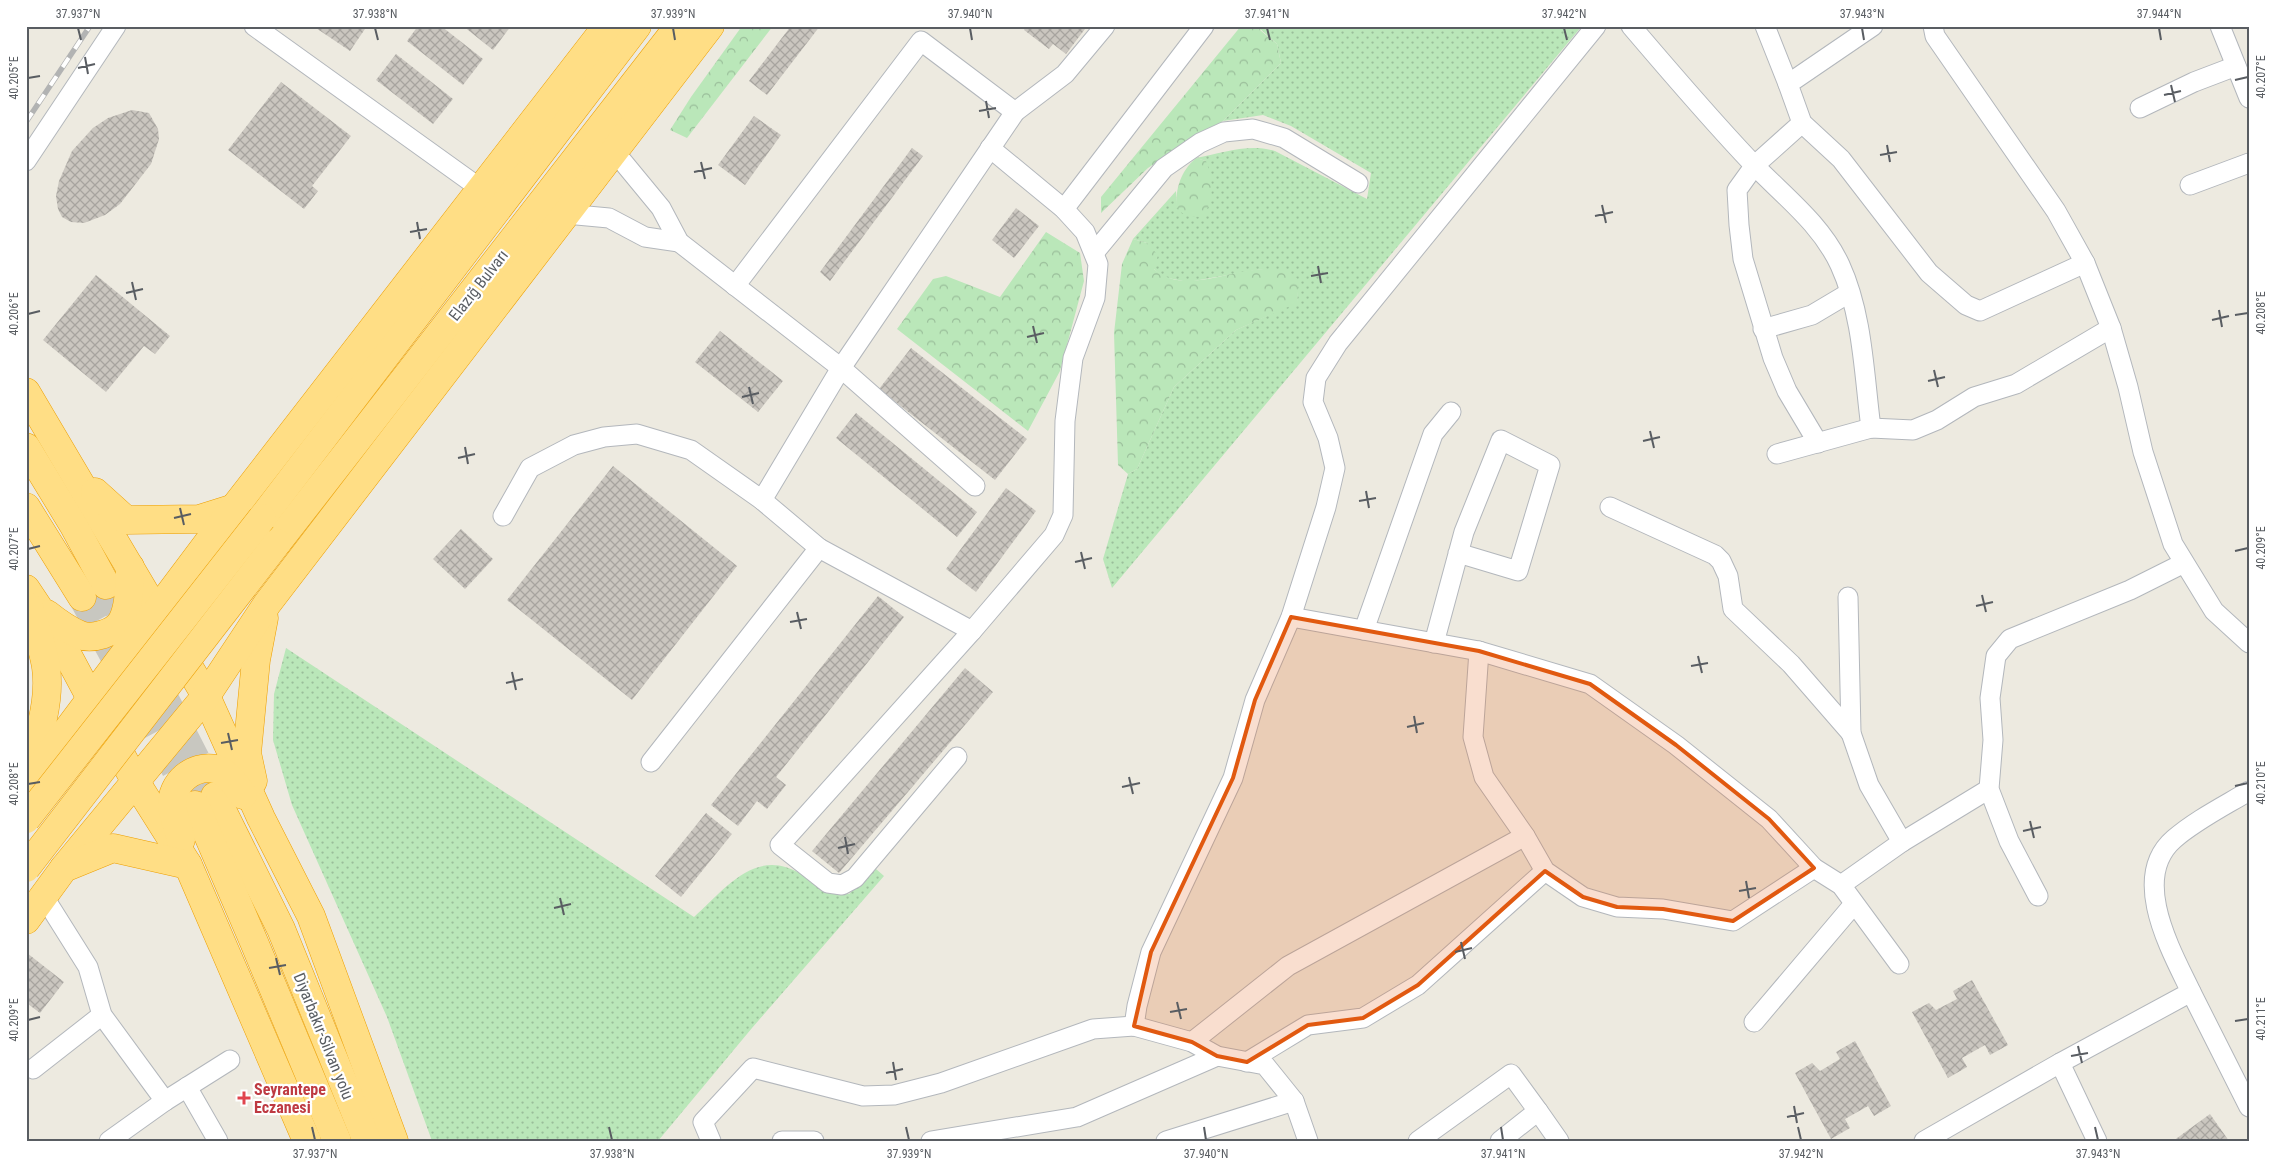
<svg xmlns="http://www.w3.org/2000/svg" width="2275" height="1167" font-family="'Roboto Condensed',sans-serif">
	<defs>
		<pattern id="grass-dots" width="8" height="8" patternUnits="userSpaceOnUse" patternTransform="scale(1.25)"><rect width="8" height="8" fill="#bae7b9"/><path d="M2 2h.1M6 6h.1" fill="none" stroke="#9abe9a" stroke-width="1.8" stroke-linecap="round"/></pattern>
		<pattern id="forest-crowns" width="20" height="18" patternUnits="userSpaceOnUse" patternTransform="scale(1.25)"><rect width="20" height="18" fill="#bae7b9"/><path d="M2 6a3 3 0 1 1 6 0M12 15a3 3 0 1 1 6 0" fill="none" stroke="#9abe9a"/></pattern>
		<pattern id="building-cross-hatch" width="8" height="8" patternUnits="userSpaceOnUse" patternTransform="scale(1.25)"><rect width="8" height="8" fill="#cac6bf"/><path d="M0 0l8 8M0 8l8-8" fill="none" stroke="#a7a49f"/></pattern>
	</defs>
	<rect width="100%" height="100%" fill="#edeae0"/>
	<g fill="url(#grass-dots)">
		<path d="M1263,26H1582L1112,588L1103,559L1128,474L1137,469L1174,387L1236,330L1297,302L1298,280L1262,269L1188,282L1163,277L1154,269L1147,243L1133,239L1176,191L1177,208L1206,161L1196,158C1222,153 1249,143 1275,151L1367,199L1371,173L1291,126L1263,115L1223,121L1281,63L1277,44L1260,29Z"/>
		<path d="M286,648L694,917C725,889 756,846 801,874C820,886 826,894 849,894L876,869L884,876L752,1028L658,1141H432L387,1017L292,805L273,740L274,694Z"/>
	</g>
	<g fill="url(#forest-crowns)">
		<path d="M742,26H773L687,138L670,130L691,97Z"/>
		<path d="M1241,26H1263L1260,30L1277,44L1281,63L1223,121L1185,143L1148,168L1101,213V197Z"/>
		<path d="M1196,158L1206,161C1213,180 1215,200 1202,217L1186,216L1176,208C1176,188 1180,172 1196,158Z"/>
		<path d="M1046,232L1080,253L1084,281L1060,371L1028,431L897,329L933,279L946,276L1000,297Z"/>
		<path d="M1133,239L1147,243L1158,255L1154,269C1188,300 1245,259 1286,271C1290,272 1295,277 1299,280L1297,303L1236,330L1174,387L1137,469L1128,474L1118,465L1114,333L1122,264Z"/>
	</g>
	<g fill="url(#building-cross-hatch)">
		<path d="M313,26H367L350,51Z"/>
		<path d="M418,26H441L483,59L463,85L407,41Z"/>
		<path d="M463,26H511L493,50Z"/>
		<path d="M791,26H820L767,95L749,81Z"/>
		<path d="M1026,26H1081L1085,29L1066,54L1053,44L1049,49L1024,30Z"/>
		<path d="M396,54L453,99L433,124L376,80Z"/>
		<path d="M281,82L351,136L312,186L318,191L304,209L228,150Z"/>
		<path d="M132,110L149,113L158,129L159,139L151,164L120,204L105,215L84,223L71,222L62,217L58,209L56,196L59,181L72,151L93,128L108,118Z"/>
		<path d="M754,116L781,135L745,185L718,165Z"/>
		<path d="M912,148L923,156L830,281L820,272Z"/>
		<path d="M1016,208L1039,226L1014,258L992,240Z"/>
		<path d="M96,275L170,336L155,354L144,346L106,392L43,340Z"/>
		<path d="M720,331L783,381L758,412L695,362Z"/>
		<path d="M911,348L1027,439L995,480L879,389Z"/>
		<path d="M856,413L977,512L957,537L836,438Z"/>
		<path d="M613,466L737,566L632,700L507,600Z"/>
		<path d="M1006,488L1036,511L976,592L946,569Z"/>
		<path d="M461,529L493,559L465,589L433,559Z"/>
		<path d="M878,596L904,617L776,777L786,785L767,809L757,801L738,826L711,805Z"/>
		<path d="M965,668L993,692L839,873L812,851Z"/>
		<path d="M706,813L732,834L681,897L655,876Z"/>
		<path d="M27,953L64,982L40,1013L28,1004L26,1007Z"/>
		<path d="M1972,980L2008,1045L1990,1055L1985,1045L1962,1058L1967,1067L1948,1078L1912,1012L1929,1003L1936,1010L1957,999L1953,991Z"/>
		<path d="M1855,1041L1891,1106L1874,1116L1868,1106L1845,1119L1850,1128L1831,1139L1795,1073L1812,1063L1820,1071L1840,1059L1836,1052Z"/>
		<path d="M2210,1114L2229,1141H2173Z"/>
	</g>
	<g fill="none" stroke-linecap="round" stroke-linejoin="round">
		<g stroke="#c8c7c0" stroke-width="28" stroke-dasharray="28 14" stroke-linecap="butt">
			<path d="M106,585L215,796"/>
			<path d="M82,597L192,800"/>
		</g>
		<g stroke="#b3b7bc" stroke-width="21">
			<g id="minor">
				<path d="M254,26L481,189"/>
				<path d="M1631,26C1671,73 1711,120 1754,165C1785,197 1821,224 1840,265C1863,315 1864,375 1871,428"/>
				<path d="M1765,26L1788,84"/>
				<path d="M1873,26L1788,84L1802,123L1841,159L1929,273L1966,305L1980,311L2085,263"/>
				<path d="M1933,26L1935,36L2056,211L2085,263L2111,328L2128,387L2143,452L2173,544L2214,611L2249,643"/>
				<path d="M2220,26L2249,98"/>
				<path d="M2140,108L2194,82L2236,66"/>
				<path d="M1802,123L1755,165L1737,190L1739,225L1743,259L1773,358L1787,391L1818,443"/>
				<path d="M614,151L661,208L679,242L841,368L975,486"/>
				<path d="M26,161L116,26"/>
				<path d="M2190,185L2249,163"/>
				<path d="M1064,209L1204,26"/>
				<path d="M566,214L609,218L645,237L679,242"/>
				<path d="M1094,253L1164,168L1200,143L1224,132L1253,129L1284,138L1358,183"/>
				<path d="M735,286L921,41L1015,112"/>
				<path d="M1763,329L1812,315L1849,293"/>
				<path d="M1777,454L1871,428L1913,430L1937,420L1974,397L2016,384L2111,328"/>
				<path d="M762,500L841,368L1015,112L1065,74L1105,26"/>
				<path d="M1610,507L1715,555L1721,561L1728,576L1733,609L1791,664L1851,733"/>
				<path d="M503,516L530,468L574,445L604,437L637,434L691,450L762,500L819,548L972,631L1054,535L1063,515L1065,421L1073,358L1095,298L1098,264L1085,232L1064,209L990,148"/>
				<path d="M1291,617L1479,651L1590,684L1676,745L1769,819L1814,868L1841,885L1899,964"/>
				<path d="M1364,630L1433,434L1451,412"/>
				<path d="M1434,643L1464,532L1501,440L1550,465L1518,571L1458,553"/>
				<path d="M1479,651L1473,737L1484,777L1525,836L1545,871L1583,897L1617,907L1663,909L1733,921L1814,868"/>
				<path d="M957,757L855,878L842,885L828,883L780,845L972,631"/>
				<path d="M651,762L819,548"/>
				<path d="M1902,842L1989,789"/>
				<path d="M1841,885L1902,842L1869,785L1851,733L1848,597"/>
				<path d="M2038,896L2009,841L1989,789L1993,740L1990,698L1996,656L2010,639L2130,590L2184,563"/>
				<path d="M44,897L88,967L102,1015L165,1101"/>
				<path d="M2191,992L2249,1107"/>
				<path d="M1754,1022L1854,904"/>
				<path d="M1134,1026L1137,1006L1151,952L1233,778L1255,700L1291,617L1326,507L1335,468L1328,438L1313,402L1316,378L1338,343L1596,26"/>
				<path d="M1192,1042L1288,966L1525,836"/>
				<path d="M1247,1062L1308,1025L1363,1018L1418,985L1545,871"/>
				<path d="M2060,1063L2097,1141"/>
				<path d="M33,1069L102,1015"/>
				<path d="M187,1087L218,1141"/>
				<path d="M1538,1111L1559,1141"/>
				<path d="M109,1141L165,1101L230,1060"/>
				<path d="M711,1141L703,1122L753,1068L863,1096L894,1095L941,1083L1093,1029L1134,1026L1192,1042L1217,1056L1265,1065L1294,1101L1308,1141"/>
				<path d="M782,1141H814"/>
				<path d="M931,1141L1077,1117L1217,1056"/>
				<path d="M1166,1141L1294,1101"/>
				<path d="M1418,1141L1511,1074L1538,1111L1500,1141"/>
				<path d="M1924,1141L2060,1063L2191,992C2172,952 2129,878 2174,839C2196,820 2224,806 2249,791"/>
			</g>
		</g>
		<g stroke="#ed9f00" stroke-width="29">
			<g id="highway">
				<path d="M26,392L206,696L261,818L311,916L394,1141"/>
				<path d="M26,447L74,526L106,585"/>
				<path d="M95,492L126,520L199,519L234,508"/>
				<path d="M26,507L82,597"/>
				<path d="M262,518L637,26"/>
				<path d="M277,543L679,26"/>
				<path d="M26,589L58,637L135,781L188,865"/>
				<path d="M47,614C57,622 68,630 80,635C92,640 115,633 122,621C130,606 129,584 130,567"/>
				<path d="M26,770C39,739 51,702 46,667C43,647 35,627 29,607"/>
				<path d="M253,781L247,753L256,660L264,618"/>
				<path d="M26,785L234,508L607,26"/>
				<path d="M215,796L281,929L367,1141"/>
				<path d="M195,805L254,942L337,1141"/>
				<path d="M181,840C179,829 173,817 172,806C171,783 193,764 216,769C227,772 237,786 243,795"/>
				<path d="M64,868L206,696L267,604L710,26"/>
				<path d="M26,920L64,868L113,848L188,865L307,1141"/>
			</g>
		</g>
		<use href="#minor" stroke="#fff" stroke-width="19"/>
		<use href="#highway" stroke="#ffde85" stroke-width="28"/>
		<g stroke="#b2b3b3" stroke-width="5.5">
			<path id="rail" d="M26,122L90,26"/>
		</g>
		<use href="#rail" stroke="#fff" stroke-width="4" stroke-dasharray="11" stroke-linecap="butt"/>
		<g stroke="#ed9f00" stroke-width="29" stroke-linecap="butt">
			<g id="highway-bridge">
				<path d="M26,819L262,518"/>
				<path d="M26,868L277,543"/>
			</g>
		</g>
		<use href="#highway-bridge" stroke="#ffde85" stroke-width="28"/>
	</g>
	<path fill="#e15910" fill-opacity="0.2" stroke="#e15910" stroke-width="4" stroke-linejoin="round" d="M1291,617L1479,651L1590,684L1676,745L1769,819L1814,868L1733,921L1663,909L1617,907L1583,897L1545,871L1418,985L1363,1018L1308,1025L1247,1062L1217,1056L1192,1042L1134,1026L1151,952L1233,778L1255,700Z"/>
	<path fill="none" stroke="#595d62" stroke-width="2" d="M78,28L81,40M375,28L378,40M673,28L675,40M970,28L972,40M1267,28L1270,40M1564,28L1567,40M1862,28L1864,40M2159,28L2161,40M85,57L88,74M78,68L95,64M28,78L40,76M2235,80L2248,77M2171,85L2175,102M2164,95L2181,91M986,101L989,118M979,111L996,108M1887,145L1890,162M1880,155L1897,152M701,162L705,179M694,172L712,168M1602,205L1606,223M1595,216L1613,212M417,222L420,239M410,232L427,229M1318,266L1321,283M1311,276L1328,273M132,282L136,300M126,293L143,289M2219,310L2222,327M28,314L40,311M2235,315L2248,313M2212,320L2229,316M1033,326L1037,343M1027,337L1044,333M1934,370L1938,387M1928,381L1945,377M749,387L753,404M742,397L759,393M1650,431L1654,448M1643,441L1660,437M465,447L468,464M458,458L475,454M1366,491L1369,508M1359,501L1376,498M180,508L184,525M174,518L191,514M28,549L40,546M2235,551L2248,548M1081,552L1085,569M1075,562L1092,558M1982,595L1986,612M1976,606L1993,602M797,612L801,629M790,622L807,619M1698,656L1702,673M1691,666L1708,663M512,672L516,690M506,683L523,679M1414,716L1417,733M1407,727L1424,723M228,733L232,750M221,743L238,740M1129,777L1133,794M28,784L40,782M2235,786L2248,783M1122,787L1140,783M2030,821L2034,838M2023,831L2041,827M845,837L848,854M838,848L855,844M1746,881L1749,898M1739,891L1756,888M560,898L564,915M554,908L571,904M1461,942L1465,959M1455,952L1472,948M276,958L280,975M269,968L286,965M1177,1002L1181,1019M1170,1012L1187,1009M28,1020L40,1017M2235,1021L2248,1019M2078,1046L2082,1063M2071,1056L2088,1053M893,1062L896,1080M886,1073L903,1069M1794,1106L1797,1123M1787,1117L1804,1113M312,1127L315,1140M609,1127L612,1140M906,1127L909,1140M1204,1127L1206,1140M1501,1127L1503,1140M1798,1127L1801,1140M2095,1127L2098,1140"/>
	<path fill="#e0444e" stroke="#fff" stroke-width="2" d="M241.5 1090.5h5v5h5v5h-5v5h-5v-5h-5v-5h5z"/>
	<g text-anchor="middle" stroke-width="4.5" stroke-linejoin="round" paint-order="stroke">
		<g font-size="16" fill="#595d62" stroke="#fff">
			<text transform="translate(478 285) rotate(-52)" y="6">Elazığ Bulvarı</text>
			<text transform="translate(324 1036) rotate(68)" y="6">Diyarbakır-Silvan yolu</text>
		</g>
		<g font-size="16" font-weight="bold" fill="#be3a42" stroke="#fff" text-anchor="start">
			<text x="254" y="1095">Seyrantepe<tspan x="254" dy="18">Eczanesi</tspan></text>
		</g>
	</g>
	<rect width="2275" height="1167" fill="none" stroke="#ffffff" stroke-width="55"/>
	<rect x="28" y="28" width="2220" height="1112" fill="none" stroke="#595d62" stroke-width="2"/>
	<g font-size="12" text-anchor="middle" fill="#595d62">
		<text x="78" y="18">37.937°N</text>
		<text x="375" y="18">37.938°N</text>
		<text x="673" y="18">37.939°N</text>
		<text x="970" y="18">37.940°N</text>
		<text x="1267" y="18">37.941°N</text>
		<text x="1564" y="18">37.942°N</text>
		<text x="1862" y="18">37.943°N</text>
		<text x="2159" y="18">37.944°N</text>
		<text transform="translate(2261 77) rotate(-90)" y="4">40.207°E</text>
		<text transform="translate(14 78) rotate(-90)" y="4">40.205°E</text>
		<text transform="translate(2261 313) rotate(-90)" y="4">40.208°E</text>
		<text transform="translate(14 314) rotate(-90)" y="4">40.206°E</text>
		<text transform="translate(2261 548) rotate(-90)" y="4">40.209°E</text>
		<text transform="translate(14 549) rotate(-90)" y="4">40.207°E</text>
		<text transform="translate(2261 783) rotate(-90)" y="4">40.210°E</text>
		<text transform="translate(14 784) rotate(-90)" y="4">40.208°E</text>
		<text transform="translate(2261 1019) rotate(-90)" y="4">40.211°E</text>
		<text transform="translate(14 1020) rotate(-90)" y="4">40.209°E</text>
		<text x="315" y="1158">37.937°N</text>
		<text x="612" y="1158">37.938°N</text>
		<text x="909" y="1158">37.939°N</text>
		<text x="1206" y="1158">37.940°N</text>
		<text x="1503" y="1158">37.941°N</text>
		<text x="1801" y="1158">37.942°N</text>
		<text x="2098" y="1158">37.943°N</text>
	</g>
</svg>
